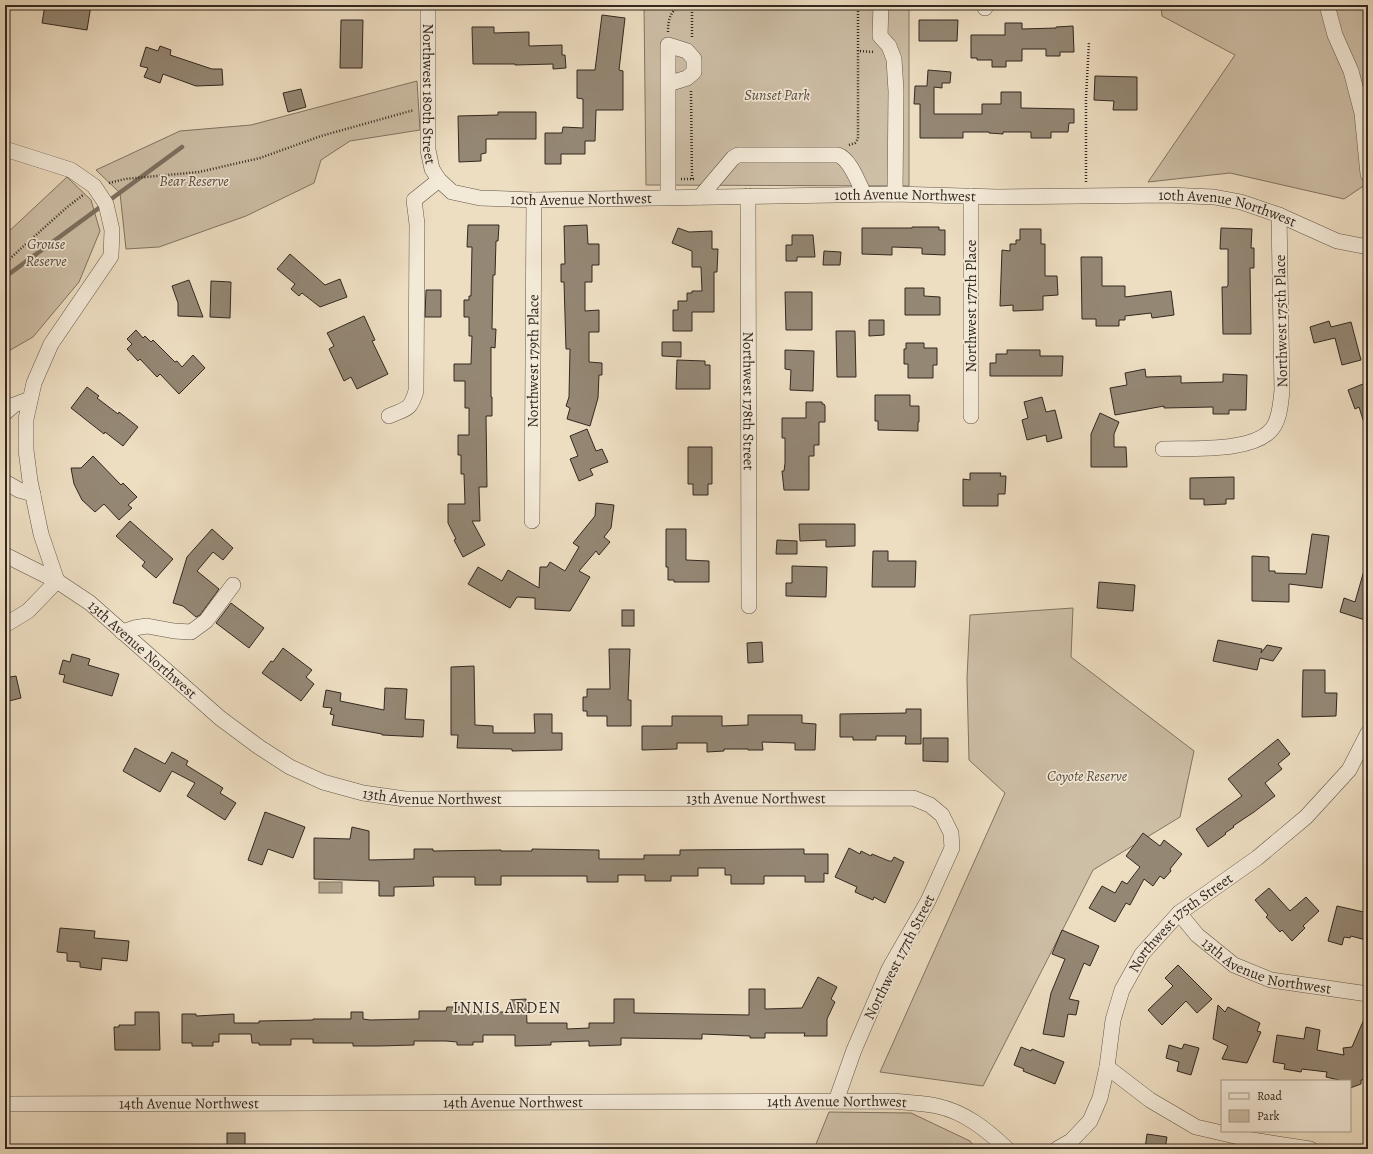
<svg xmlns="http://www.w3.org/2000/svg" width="1373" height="1154" font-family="Alegreya,serif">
	<rect width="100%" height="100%" fill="#edddc1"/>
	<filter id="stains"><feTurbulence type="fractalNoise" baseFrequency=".005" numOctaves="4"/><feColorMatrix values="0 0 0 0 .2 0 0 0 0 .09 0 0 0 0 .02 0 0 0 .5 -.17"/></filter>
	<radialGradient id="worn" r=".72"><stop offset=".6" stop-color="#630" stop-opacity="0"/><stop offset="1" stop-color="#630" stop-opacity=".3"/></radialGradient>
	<g fill="#cdbea6" stroke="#807463">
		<path d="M644,5H909V186L646,185Z"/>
		<path d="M1161,5H1368V183L1344,199L1230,173L1148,182L1235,55L1162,16Z"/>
		<path d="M417,81L420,130L350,141L321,160L314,183L246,216L159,247L126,249L120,193L96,170L180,131L251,125Z"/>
		<path d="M67,177L91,200L100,231L79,282L33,337L5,353V235Z"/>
		<path d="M1073,608L1071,657L1194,751L1180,817L1093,870L983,1086L880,1072L1005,793L969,760L967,678L970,615Z"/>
		<path d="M829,1112L911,1113L970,1141L976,1149H814Z"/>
	</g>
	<rect fill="#aea08a" stroke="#7d7060" x="319" y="882" width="23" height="11"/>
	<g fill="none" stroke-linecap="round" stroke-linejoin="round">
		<path stroke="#7d7060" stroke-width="4.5" d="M5,277L182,147"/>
	</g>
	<g fill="#948774" stroke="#332920">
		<path d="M45,5H91L87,30L42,23Z"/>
		<path d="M602,15L625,18L619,70L623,71V110H596L595,141H585V154H561V164H545V133H562L563,127L583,128V99L577,98V70H595Z"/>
		<path d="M341,20H363L362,68H340Z"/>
		<path d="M919,20H958L957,41H919Z"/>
		<path d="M1005,23H1022V29L1056,28V27L1073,26L1074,52H1060V56H1046V49H1022V61H1006V67H992V60H977V58H971V35H1005Z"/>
		<path d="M472,27H494V33L529,32V46L562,45V55H565L566,68L553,69V64L515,65V64H473Z"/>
		<path d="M160,46L171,50L170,55L212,69H222L223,85L196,86L163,74L160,83L144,77L148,68L140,66L146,47L158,51Z"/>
		<path d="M928,70L951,72L950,83H942V88L934,87V114H982V104H1001V92H1021V108L1074,109V123H1069L1068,132H1051V138H1031V132H1003V134L989,133V132H963V138H920V104H914L915,86H927Z"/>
		<path d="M1095,76L1137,77V110H1113L1114,101L1094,100Z"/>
		<path d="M301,89L306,107L288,112L283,93Z"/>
		<path d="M498,112H536V139H486V153L481,154V161L459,162L458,116L498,115Z"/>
		<path d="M468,225H499L498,241H496L495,275H493L492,329H496L495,348L491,347V397H492V416H486L487,487H479L480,521H472L485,545L463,557L454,540L456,539L448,523V504H465L464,474H461V455H458V435H469V408H465V381H454V364H471L472,336H469V317H464V300H469V296H471L472,247H467Z"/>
		<path d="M587,225L588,244H599V265H592V282H585V311L599,310V332H589V362L602,363V375H599L598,398L590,426L567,419L570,408L566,406L569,397L570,349H566L564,282H561V264H565L564,226Z"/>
		<path d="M912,227H939V230H945V255L922,254V248L892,247V255L862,254V228H912Z"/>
		<path d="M678,228L689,232L712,231V249H718L717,272H714V312H692V331H673V310H678V301H687V293H692V291H702L701,267H692V251L672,243Z"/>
		<path d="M1221,228L1252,229L1251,248H1254V268H1250L1251,334H1223L1222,287H1227L1228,285V249H1220Z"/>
		<path d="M1020,229H1041V244H1045V276H1057L1058,295L1043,296V310L1013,311V305L1000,306L1002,250L1010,251V244H1016V240H1020Z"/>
		<path d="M792,235H813L815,257H797V261H786V245H792Z"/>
		<path d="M824,251L841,252L840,265H823Z"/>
		<path d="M290,254L325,285L340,279L347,297L320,307L302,293L299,296L291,289L295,284L277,269Z"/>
		<path d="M1081,257H1102V286H1125V297L1171,291L1174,315L1152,318L1151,313L1125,316V320H1119V326H1096V319H1082Z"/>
		<path d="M189,280L203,317L178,316V303L172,286Z"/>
		<path d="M211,281L231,282L230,318L210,317Z"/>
		<path d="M905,288H924V296L940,297V315H905Z"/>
		<path d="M426,290H441V317H425Z"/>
		<path d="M785,292H812V330H786Z"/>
		<path d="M364,316L375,340L372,341L388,374L357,389L351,377L344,381L329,349L334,346L327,333Z"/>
		<path d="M869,320H884V335L869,336Z"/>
		<path d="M1329,321L1331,327L1351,322L1361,360L1342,365L1335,338L1314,343L1310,327Z"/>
		<path d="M136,330L143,338L145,336L151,342L153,340L175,362L177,361L182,367L193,355L205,368L179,394L160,374L157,377L140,359L138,361L127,349L132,344L127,339Z"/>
		<path d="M836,331H855L856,377H837Z"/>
		<path d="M662,342H681V357L662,356Z"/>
		<path d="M906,343H924V348H937V365H933V378H908V364H904V349H906Z"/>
		<path d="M785,350L814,351L813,391L790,390L791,370L785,369Z"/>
		<path d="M1007,350H1040V356H1063L1062,376H990V363H996V354H1007Z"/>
		<path d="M677,360L705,361V365H710V389H676Z"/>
		<path d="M1145,369L1146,377L1181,376V383L1223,382V374L1247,375L1246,410H1229V414H1213V407L1164,408V406L1115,415L1110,388L1127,385L1125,373Z"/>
		<path d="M1368,382V429H1366L1359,407L1355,409L1348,390Z"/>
		<path d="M87,387L99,396L97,398L118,414L119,412L138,427L123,446L105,432L104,434L71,408Z"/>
		<path d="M875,395H910V406H919V422H918V431L878,430V421H875Z"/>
		<path d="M1042,397L1046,412L1055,410L1062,438L1047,442L1046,435L1027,440L1022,420L1028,418L1024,402Z"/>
		<path d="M806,402H822V404H824L825,406V422H819V445H814V456H809V490H784L782,471H784L785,463V438H782V418H806Z"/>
		<path d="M1100,413L1119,422L1114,434V447H1126L1127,467H1091V434Z"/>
		<path d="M587,429L596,451L602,449L608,462L590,469L593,475L579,481L570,459L578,456L570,436Z"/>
		<path d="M688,447H712V484H708V495H693V484H688Z"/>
		<path d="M93,456L121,485L123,483L137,497L128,505L132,508L119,520L104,504L95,512L82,500L74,484L71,468H81Z"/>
		<path d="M970,473H1001L1000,476H1006L1005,494H998V506H963V479L970,480Z"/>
		<path d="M1234,477V499H1226V504L1204,505V499H1190V478Z"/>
		<path d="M596,503L614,505L611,528L604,537L610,542L599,555L596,551L579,571L590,577L570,611L535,609V598L517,597L510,608L468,584L478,567L502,581L508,570L539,588L540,567H547L550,562L565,571L579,547L573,543L595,516Z"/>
		<path d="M130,521L173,559L156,578L142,566L145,562L116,536Z"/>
		<path d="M799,524H855V546L826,547V540L800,541Z"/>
		<path d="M212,529L233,548L223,560L213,552L197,571L219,589L200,615L196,617L183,606L173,603L187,557Z"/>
		<path d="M666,529H686V560L709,561V582H674V580H668V567H666Z"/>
		<path d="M1312,534L1329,536L1322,588L1289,584V602L1252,601V556L1269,557V571H1275V573L1306,574Z"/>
		<path d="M777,540L797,541V554H776Z"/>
		<path d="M873,551H888V561H916L915,587H872Z"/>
		<path d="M792,566L827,567L826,597L786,596V583H792Z"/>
		<path d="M1365,567L1368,568V620L1366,619L1365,620L1340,612L1344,598L1355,602Z"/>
		<path d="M1099,582L1135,585L1133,611L1097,608Z"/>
		<path d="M231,603L264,628L249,648L216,623Z"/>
		<rect x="622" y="610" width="12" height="16"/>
		<path d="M1218,640L1262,649L1261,653L1267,645L1282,648L1273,661L1260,658L1257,670L1213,661Z"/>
		<path d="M762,642L763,662L748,663L747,643Z"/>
		<path d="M283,648L312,670L306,677L314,684L301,701L262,673L271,661L273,662Z"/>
		<path d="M609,649H630L628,700H631V726H607V716H587V711H583V697H587V689H610Z"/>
		<path d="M72,654L90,659L88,665L119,674L112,696L63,682L65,675L59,674L63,660L70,662Z"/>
		<path d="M474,666L475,725L493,726V733H535L534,714H552V733H562V750L512,751V749L457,748L458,735H451V667Z"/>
		<path d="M1303,670H1325V693H1337L1336,716L1302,717Z"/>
		<path d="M16,676L21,698L5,702V678Z"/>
		<path d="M385,688L407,689L405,719L424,720L423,737L382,735V734L332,725L334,715L330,714L332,708L323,707L326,690L341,693L340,701L384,710Z"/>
		<path d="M906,709H921V744H905L906,736H876V740H853V737H840V714L906,713Z"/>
		<path d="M748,715H802V723L816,724L815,750H795V743L762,742L763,750H748V749H724V751L707,752V743H677V749L642,750V726H672V716H722V726L748,725Z"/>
		<path d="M923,738H948V762L923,761Z"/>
		<path d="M1278,739L1290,754L1278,764L1282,769L1265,783L1275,796L1254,812L1233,826L1234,827L1225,833L1226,834L1208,847L1196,829L1242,796L1228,779Z"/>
		<path d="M135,748L165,764L172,752L188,761L186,765L223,788L220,793L236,803L225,820L187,796L195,783L172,771L160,792L123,771Z"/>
		<path d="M265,812L305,827L293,858L268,849L262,865L248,860Z"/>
		<path d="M352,827L369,831V860L414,859V849H433V851L501,850V851H532V849L599,850V859H644V855H680V850L804,849V854H828V874L824,873V882H805V876H764V884H731V875H725V868H698V876H671V881H645V875H618V882H587V876H501V885H475V877H433L434,886L394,887V896H379V881L314,879V838L350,839Z"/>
		<path d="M1143,833L1160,846L1164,840L1182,854L1170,869L1171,871L1164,879L1160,876L1153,886L1144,879L1130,905L1126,903L1115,922L1089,908L1102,886L1115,893L1122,881L1127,884L1140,867L1126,856Z"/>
		<path d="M849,848L860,854L861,851L871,856L872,854L889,861H892L894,857L904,862L885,903L874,897L873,900L855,892L857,887L835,877Z"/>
		<path d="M1269,888L1290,911L1306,897L1319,911L1303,926L1305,928L1292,941L1282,930L1280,932L1266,917L1268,915L1255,900Z"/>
		<path d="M1337,906L1368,913V933L1366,940L1351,936L1350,938L1344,937L1342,945L1328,941Z"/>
		<path d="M60,928L95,931L94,938L129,941L127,961L102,958L101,970L80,967V962L67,961V953L57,952Z"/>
		<path d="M1062,930L1099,946L1090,966L1084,963L1069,999L1079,1001L1076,1015L1068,1014L1064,1037L1043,1034L1051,993L1065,959L1052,954Z"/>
		<path d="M1178,965L1212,999L1197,1013L1186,1001L1162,1025L1148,1010L1173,986L1165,978Z"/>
		<path d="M818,977L837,987L831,999L835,1002L827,1019V1036H804L805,1033H765V1038H750V1036L702,1034V1039L621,1038V1045L589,1046V1041L551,1042V1045L515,1046V1035H483V1042H473V1045H457V1042L446,1041H414V1045L379,1046H353V1043H313V1039H291V1045H259V1043H252L251,1034H219V1042H213V1046H192V1043H182V1014H196V1016L234,1014V1023H259V1021L313,1020V1019H351V1012H363V1019L370,1020L419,1019V1011H446L447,1007H462V1012H510V1000L526,999L527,1023H567V1029L589,1028V1023H614V999H634V1013L749,1015V989H765V1009L802,1008Z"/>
		<path d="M1218,1005L1225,1012L1228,1007L1260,1023L1257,1031L1261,1032L1247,1063L1222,1059L1228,1046L1213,1039Z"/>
		<path d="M1368,1010V1079L1361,1080V1084L1350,1088V1081H1343L1326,1077L1327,1072L1302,1069L1301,1072L1284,1069L1285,1064L1273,1062L1277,1035L1304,1039L1306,1027L1320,1030L1317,1050L1344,1055L1343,1048L1352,1047Z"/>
		<path d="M135,1012H159L160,1050H115L114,1027H119V1025H135Z"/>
		<path d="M1184,1044L1199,1048L1191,1075L1177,1071L1179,1062L1166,1058L1169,1045L1182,1049Z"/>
		<path d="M1021,1047L1031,1051L1032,1049L1064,1062L1055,1084L1023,1071L1024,1069L1014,1065Z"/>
		<rect x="227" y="1133" width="18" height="16"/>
		<path d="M1147,1134L1167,1137L1165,1149H1145Z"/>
	</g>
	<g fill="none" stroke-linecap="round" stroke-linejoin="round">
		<g stroke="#625648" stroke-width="16">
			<g id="minor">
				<path id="s1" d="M428,5V150L432,169L439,180L452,192L480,198L534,200L895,194L998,197L1167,195L1214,197L1241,202L1279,215L1337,241L1368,247"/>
				<path d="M881,5L880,36L889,46L894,59L896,91L895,194"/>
				<path d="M1327,5L1335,35L1351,71L1362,113L1368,174"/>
				<path d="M985,8V5"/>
				<path d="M5,149L71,170L94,186L106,204L112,230L111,256L51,344L34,383L26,419V450L30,481L41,534L57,581"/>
				<path id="s2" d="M748,196L749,606"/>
				<path d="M971,196V416"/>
				<path d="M668,197C668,146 668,95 668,45L687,51L694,59V72L687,78L668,84"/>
				<path d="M700,197L733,158L738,155H838C850,159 858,182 864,194"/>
				<path d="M5,413L14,405L30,399"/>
				<path d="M389,416C407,408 410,411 416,391L417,224L414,200L439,180"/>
				<path d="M1163,449C1191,448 1258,453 1274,426C1280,416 1281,401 1282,390L1279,215"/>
				<path d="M5,482L19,490L33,494"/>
				<path id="s3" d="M532,521L534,200"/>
				<path id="s4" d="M5,555L57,581L90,603L220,718L259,747L290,767L323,782L363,793L405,799L913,798L930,805L942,815L951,833L952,848L928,901L889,969L854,1050L836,1101"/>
				<path d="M5,625L28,611L57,581"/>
				<path d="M122,632L134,628L147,626L174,631L191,632L206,621L233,585"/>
				<path id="s5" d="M1179,913L1197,935L1234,965L1271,980L1368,994"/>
				<path d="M1107,1067L1150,1100L1196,1127L1252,1140L1310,1149"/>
				<path id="s6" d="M5,1104L894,1101C908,1103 924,1103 937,1106C965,1112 987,1130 1007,1149"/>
				<path id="s7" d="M1057,1149L1071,1141L1090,1121L1100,1098L1107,1067L1113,1020L1122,990L1142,954L1179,913L1257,858L1306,817L1349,770L1368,733"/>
			</g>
		</g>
		<g stroke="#332920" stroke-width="2.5" stroke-dasharray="1 2" stroke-linecap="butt">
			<path d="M858,5V51L875,52"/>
			<path d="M668,32C668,20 670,12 680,5"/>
			<path d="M692,37V5"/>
			<path d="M691,91L692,179"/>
			<path d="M849,145L855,143L858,139V51"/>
			<path d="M681,179H696"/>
			<path d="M1086,182V98L1089,42"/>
			<path d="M109,183L125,179L199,172L260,158L321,136L414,110"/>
			<path d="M5,263L66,208L83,195"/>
		</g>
		<use href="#minor" stroke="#f3e9d7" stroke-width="15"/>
	</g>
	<g text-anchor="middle" stroke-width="3.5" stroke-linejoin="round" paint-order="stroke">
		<g font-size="15" fill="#332920" stroke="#f3e9d7">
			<text dy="5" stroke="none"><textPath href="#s1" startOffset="89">Northwest 180th Street</textPath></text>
			<text dy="5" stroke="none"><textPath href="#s1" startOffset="649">10th Avenue Northwest</textPath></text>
			<text dy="5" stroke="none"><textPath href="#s1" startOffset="325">10th Avenue Northwest</textPath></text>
			<text dy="5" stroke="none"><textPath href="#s1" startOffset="973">10th Avenue Northwest</textPath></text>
			<text transform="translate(971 306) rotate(-90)" y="5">Northwest 177th Place</text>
			<text transform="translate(1281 321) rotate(-91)" y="5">Northwest 175th Place</text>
			<text dy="5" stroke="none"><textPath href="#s3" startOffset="160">Northwest 179th Place</textPath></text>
			<text dy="5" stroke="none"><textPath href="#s2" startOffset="205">Northwest 178th Street</textPath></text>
			<text dy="5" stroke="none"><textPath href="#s4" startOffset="168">13th Avenue Northwest</textPath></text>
			<text dy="5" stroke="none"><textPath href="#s4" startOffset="504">13th Avenue Northwest</textPath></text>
			<text dy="5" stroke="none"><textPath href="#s4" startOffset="828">13th Avenue Northwest</textPath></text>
			<text dy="5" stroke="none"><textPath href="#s7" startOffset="270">Northwest 175th Street</textPath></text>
			<text transform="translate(899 957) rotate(-63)" y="5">Northwest 177th Street</text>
			<text dy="5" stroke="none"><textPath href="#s5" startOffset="107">13th Avenue Northwest</textPath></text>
			<text dy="5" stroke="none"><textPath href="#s6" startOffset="508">14th Avenue Northwest</textPath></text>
			<text dy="5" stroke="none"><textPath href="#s6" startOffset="832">14th Avenue Northwest</textPath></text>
			<text dy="5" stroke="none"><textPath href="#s6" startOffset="184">14th Avenue Northwest</textPath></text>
		</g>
		<g font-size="15" font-style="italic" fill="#5a4e42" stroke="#f3e9d7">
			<text x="777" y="100">Sunset Park</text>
			<text x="194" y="186">Bear Reserve</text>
			<text x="46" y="249">Grouse<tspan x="46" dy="17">Reserve</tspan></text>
			<text x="1087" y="781">Coyote Reserve</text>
		</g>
		<g font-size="16" letter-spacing="1" fill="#332920" stroke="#f3e9d7">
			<text x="507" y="1013">INNIS ARDEN</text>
		</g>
	</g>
	<rect width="1373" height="1154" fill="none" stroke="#edddc1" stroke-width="20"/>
	<rect x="6" y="6" width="1361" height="1142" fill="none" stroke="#332920" stroke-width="2"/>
	<rect x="10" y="10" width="1353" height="1134" fill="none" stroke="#332920"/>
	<rect x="1221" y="1080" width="130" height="52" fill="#f3e9d7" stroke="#a69c8e"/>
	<rect x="1229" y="1093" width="20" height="6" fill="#f3e9d7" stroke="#a69c8e"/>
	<text x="1257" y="1100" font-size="12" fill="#332920">Road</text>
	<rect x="1229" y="1110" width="20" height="12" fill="#cdbea6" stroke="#a69c8e"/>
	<text x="1257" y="1120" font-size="12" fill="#332920">Park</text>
	<rect width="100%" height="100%" filter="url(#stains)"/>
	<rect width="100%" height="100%" fill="url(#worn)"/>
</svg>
